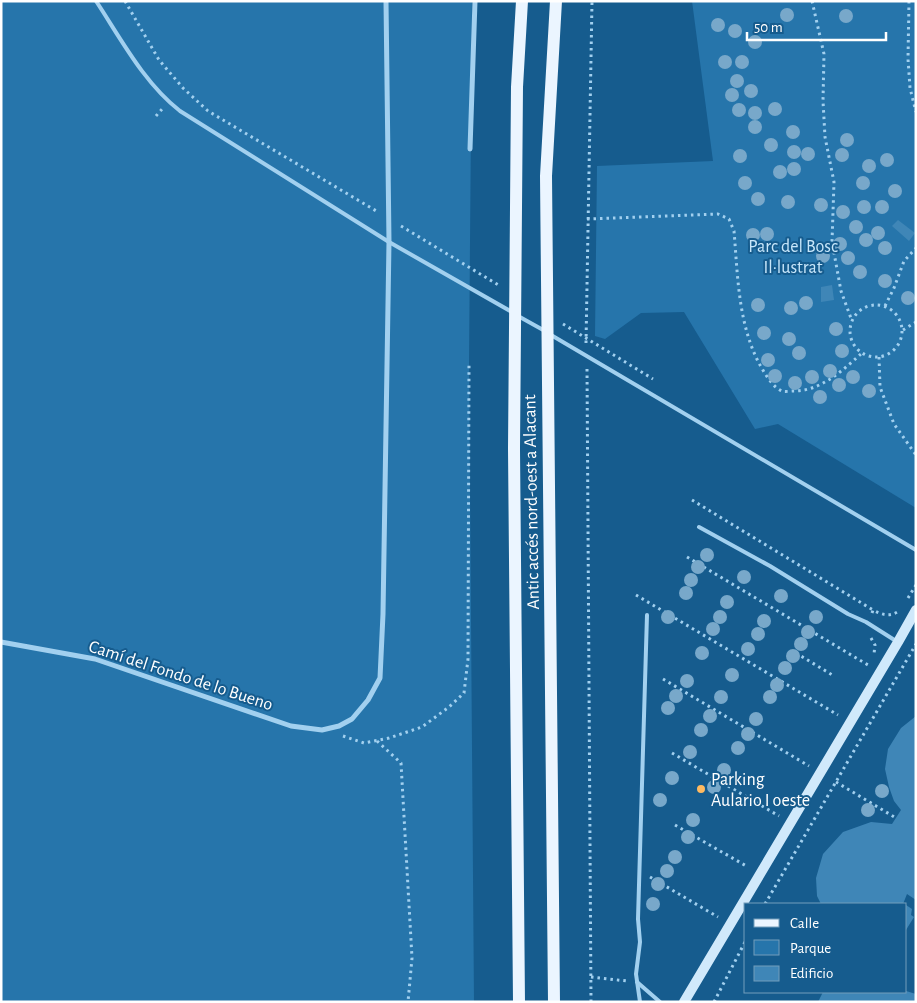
<svg xmlns="http://www.w3.org/2000/svg" width="917" height="1003" font-family="'Alegreya Sans',sans-serif">
	<rect width="100%" height="100%" fill="#165c8e"/>
	<g fill="#2675ab">
		<path d="M1,1H472L469,365L474,1002H1Z"/>
		<path d="M692,1H916V508L778,424L755,429L684,312L641,313L605,339L595,336L597,166L713,161Z"/>
	</g>
	<g fill="#3f86b7">
		<path d="M898,220L915,233L909,241L892,226Z"/>
		<path d="M832,285L834,300L821,302V287Z"/>
		<path d="M916,716V900L907,894L903,904H821L817,896L816,878L823,854L843,832L871,822L892,824L901,810L894,801L889,787L885,769L888,749L901,728Z"/>
		<path d="M906,905L912,909L911,915L914,917L906,930Z"/>
		<path d="M906,991L916,994V1002H818L823,992Z"/>
	</g>
	<g fill="none" stroke-linecap="round" stroke-linejoin="round">
		<g stroke="#a2d0ef" stroke-width="3" stroke-dasharray="2.5 4" stroke-linecap="butt">
			<path d="M125,1L159,60L183,88L208,111L378,212"/>
			<path d="M812,1L824,54L823,101L825,137L834,182L832,242L841,291L852,321"/>
			<path d="M909,1L908,59L910,88L916,112"/>
			<path d="M156,116L163,108"/>
			<path d="M587,219L718,214L729,219L734,231C738,278 738,330 764,372C768,378 774,388 782,391C785,392 790,391 794,391C821,391 843,370 862,353"/>
			<path d="M401,226L500,286"/>
			<circle cx="876" cy="331" r="26"/>
			<path d="M885,306L894,288L904,261L916,248"/>
			<path d="M563,324L653,379"/>
			<path d="M903,330L916,322"/>
			<path d="M586,343L592,1"/>
			<path d="M879,357L880,387L894,424L916,455"/>
			<path d="M587,369L591,1002"/>
			<path d="M692,500L873,610"/>
			<path d="M687,557L868,665"/>
			<path d="M636,595L838,715"/>
			<path d="M908,598L916,585"/>
			<path d="M872,613L873,610C882,615 890,617 899,611"/>
			<path d="M871,638L875,645L874,654"/>
			<path d="M796,653L834,676"/>
			<path d="M663,679L809,766"/>
			<path d="M343,736L364,743L389,738L422,727L449,707L464,693L468,659L469,365"/>
			<path d="M377,741L401,763L412,958L408,1002"/>
			<path d="M672,753L779,816"/>
			<path d="M836,782L896,818"/>
			<path d="M675,825L748,867"/>
			<path d="M650,877L718,917"/>
			<path d="M765,904L916,644"/>
			<path d="M591,977L627,981"/>
			<path d="M714,1002L746,940"/>
		</g>
		<g stroke="#a2d0ef" stroke-width="4">
			<path d="M96,1C121,39 144,83 180,111L389,242L512,312"/>
			<path d="M518,316L545,331"/>
			<path d="M551,335L916,550"/>
			<path d="M699,527L770,566L848,614L866,622L896,641"/>
			<path d="M637,982L660,1002"/>
			<path d="M640,1002L636,974L640,942L638,919L647,615"/>
		</g>
		<g stroke="#a2d0ef" stroke-width="5">
			<path d="M470,149L475,1"/>
			<path d="M1,642L95,659L291,726L322,730L339,726L352,719L368,700L380,678L383,614L389,242L386,1"/>
		</g>
		<path stroke="#d0e9fb" stroke-width="10" d="M684,1002L898,642L916,610"/>
		<g stroke="#ebf5ff" stroke-width="12">
			<path d="M519,1002L514,449L517,87L522,1"/>
			<path d="M554,1002L546,176L556,1"/>
		</g>
	</g>
	<g fill="#78a8ca">
		<circle cx="787" cy="15" r="7"/>
		<circle cx="846" cy="16" r="7"/>
		<circle cx="718" cy="25" r="7"/>
		<circle cx="735" cy="31" r="7"/>
		<circle cx="755" cy="42" r="7"/>
		<circle cx="725" cy="62" r="7"/>
		<circle cx="742" cy="62" r="7"/>
		<circle cx="737" cy="81" r="7"/>
		<circle cx="751" cy="91" r="7"/>
		<circle cx="732" cy="95" r="7"/>
		<circle cx="775" cy="109" r="7"/>
		<circle cx="739" cy="110" r="7"/>
		<circle cx="755" cy="113" r="7"/>
		<circle cx="755" cy="127" r="7"/>
		<circle cx="793" cy="132" r="7"/>
		<circle cx="847" cy="140" r="7"/>
		<circle cx="771" cy="145" r="7"/>
		<circle cx="794" cy="152" r="7"/>
		<circle cx="808" cy="154" r="7"/>
		<circle cx="842" cy="155" r="7"/>
		<circle cx="740" cy="156" r="7"/>
		<circle cx="887" cy="160" r="7"/>
		<circle cx="869" cy="166" r="7"/>
		<circle cx="794" cy="169" r="7"/>
		<circle cx="780" cy="172" r="7"/>
		<circle cx="745" cy="183" r="7"/>
		<circle cx="863" cy="183" r="7"/>
		<circle cx="895" cy="191" r="7"/>
		<circle cx="758" cy="199" r="7"/>
		<circle cx="788" cy="202" r="7"/>
		<circle cx="821" cy="205" r="7"/>
		<circle cx="864" cy="207" r="7"/>
		<circle cx="882" cy="207" r="7"/>
		<circle cx="843" cy="212" r="7"/>
		<circle cx="856" cy="227" r="7"/>
		<circle cx="878" cy="233" r="7"/>
		<circle cx="767" cy="234" r="7"/>
		<circle cx="753" cy="235" r="7"/>
		<circle cx="866" cy="240" r="7"/>
		<circle cx="840" cy="244" r="7"/>
		<circle cx="885" cy="248" r="7"/>
		<circle cx="823" cy="256" r="7"/>
		<circle cx="848" cy="258" r="7"/>
		<circle cx="860" cy="272" r="7"/>
		<circle cx="885" cy="281" r="7"/>
		<circle cx="908" cy="298" r="7"/>
		<circle cx="806" cy="303" r="7"/>
		<circle cx="758" cy="305" r="7"/>
		<circle cx="791" cy="308" r="7"/>
		<circle cx="836" cy="329" r="7"/>
		<circle cx="764" cy="333" r="7"/>
		<circle cx="789" cy="339" r="7"/>
		<circle cx="842" cy="351" r="7"/>
		<circle cx="799" cy="353" r="7"/>
		<circle cx="768" cy="360" r="7"/>
		<circle cx="830" cy="371" r="7"/>
		<circle cx="775" cy="376" r="7"/>
		<circle cx="812" cy="377" r="7"/>
		<circle cx="853" cy="377" r="7"/>
		<circle cx="795" cy="383" r="7"/>
		<circle cx="839" cy="385" r="7"/>
		<circle cx="869" cy="391" r="7"/>
		<circle cx="820" cy="397" r="7"/>
		<circle cx="707" cy="555" r="7"/>
		<circle cx="698" cy="567" r="7"/>
		<circle cx="744" cy="577" r="7"/>
		<circle cx="691" cy="580" r="7"/>
		<circle cx="686" cy="593" r="7"/>
		<circle cx="781" cy="596" r="7"/>
		<circle cx="727" cy="602" r="7"/>
		<circle cx="668" cy="617" r="7"/>
		<circle cx="720" cy="617" r="7"/>
		<circle cx="816" cy="617" r="7"/>
		<circle cx="764" cy="621" r="7"/>
		<circle cx="713" cy="629" r="7"/>
		<circle cx="808" cy="632" r="7"/>
		<circle cx="758" cy="634" r="7"/>
		<circle cx="801" cy="644" r="7"/>
		<circle cx="748" cy="649" r="7"/>
		<circle cx="702" cy="653" r="7"/>
		<circle cx="793" cy="656" r="7"/>
		<circle cx="785" cy="668" r="7"/>
		<circle cx="732" cy="675" r="7"/>
		<circle cx="687" cy="681" r="7"/>
		<circle cx="777" cy="685" r="7"/>
		<circle cx="676" cy="696" r="7"/>
		<circle cx="721" cy="697" r="7"/>
		<circle cx="770" cy="697" r="7"/>
		<circle cx="668" cy="708" r="7"/>
		<circle cx="710" cy="716" r="7"/>
		<circle cx="756" cy="719" r="7"/>
		<circle cx="701" cy="730" r="7"/>
		<circle cx="748" cy="734" r="7"/>
		<circle cx="738" cy="748" r="7"/>
		<circle cx="690" cy="752" r="7"/>
		<circle cx="724" cy="770" r="7"/>
		<circle cx="672" cy="778" r="7"/>
		<circle cx="714" cy="787" r="7"/>
		<circle cx="882" cy="791" r="7"/>
		<circle cx="660" cy="800" r="7"/>
		<circle cx="868" cy="810" r="7"/>
		<circle cx="693" cy="820" r="7"/>
		<circle cx="688" cy="837" r="7"/>
		<circle cx="675" cy="857" r="7"/>
		<circle cx="667" cy="871" r="7"/>
		<circle cx="658" cy="884" r="7"/>
		<circle cx="653" cy="904" r="7"/>
	</g>
	<circle fill="#ffba61" stroke="#165c8e" stroke-width="2" cx="701" cy="789" r="5"/>
	<g text-anchor="middle" stroke-width="4" stroke-linejoin="round" paint-order="stroke">
		<g font-size="18" fill="#c8e7fb" stroke="#165c8e">
			<text x="793" y="252">Parc del Bosc<tspan x="793" dy="21">Il·lustrat</tspan></text>
		</g>
		<g font-size="18" fill="#fff" stroke="#165c8e">
			<text transform="translate(531 502) rotate(-91)" y="6">Antic accés nord-oest a Alacant</text>
			<text transform="translate(181 675) rotate(18)" y="6">Camí del Fondo de lo Bueno</text>
		</g>
		<g font-size="18" fill="#fff" stroke="#165c8e" text-anchor="start">
			<text x="711" y="785">Parking<tspan x="711" dy="21">Aulario I oeste</tspan></text>
		</g>
	</g>
	<rect width="917" height="1003" fill="none" stroke="#ffffff" stroke-width="5"/>
	<rect x="744" y="903" width="162" height="90" fill="#165c8e" stroke="#739dbb"/>
	<rect x="754" y="919" width="25" height="8" fill="#ebf5ff" stroke="#739dbb"/>
	<text x="790" y="928" font-size="15" fill="#ffffff">Calle</text>
	<rect x="754" y="940" width="25" height="15" fill="#2675ab" stroke="#739dbb"/>
	<text x="790" y="953" font-size="15" fill="#ffffff">Parque</text>
	<rect x="754" y="966" width="25" height="15" fill="#3f86b7" stroke="#739dbb"/>
	<text x="790" y="978" font-size="15" fill="#ffffff">Edificio</text>
	<path d="M747 32v8h139v-8" fill="none" stroke="#ffffff" stroke-width="2.5"/>
	<text x="754" y="32" font-size="15" fill="#ffffff" stroke="#165c8e" stroke-width="4" paint-order="stroke">50 m</text>
</svg>
